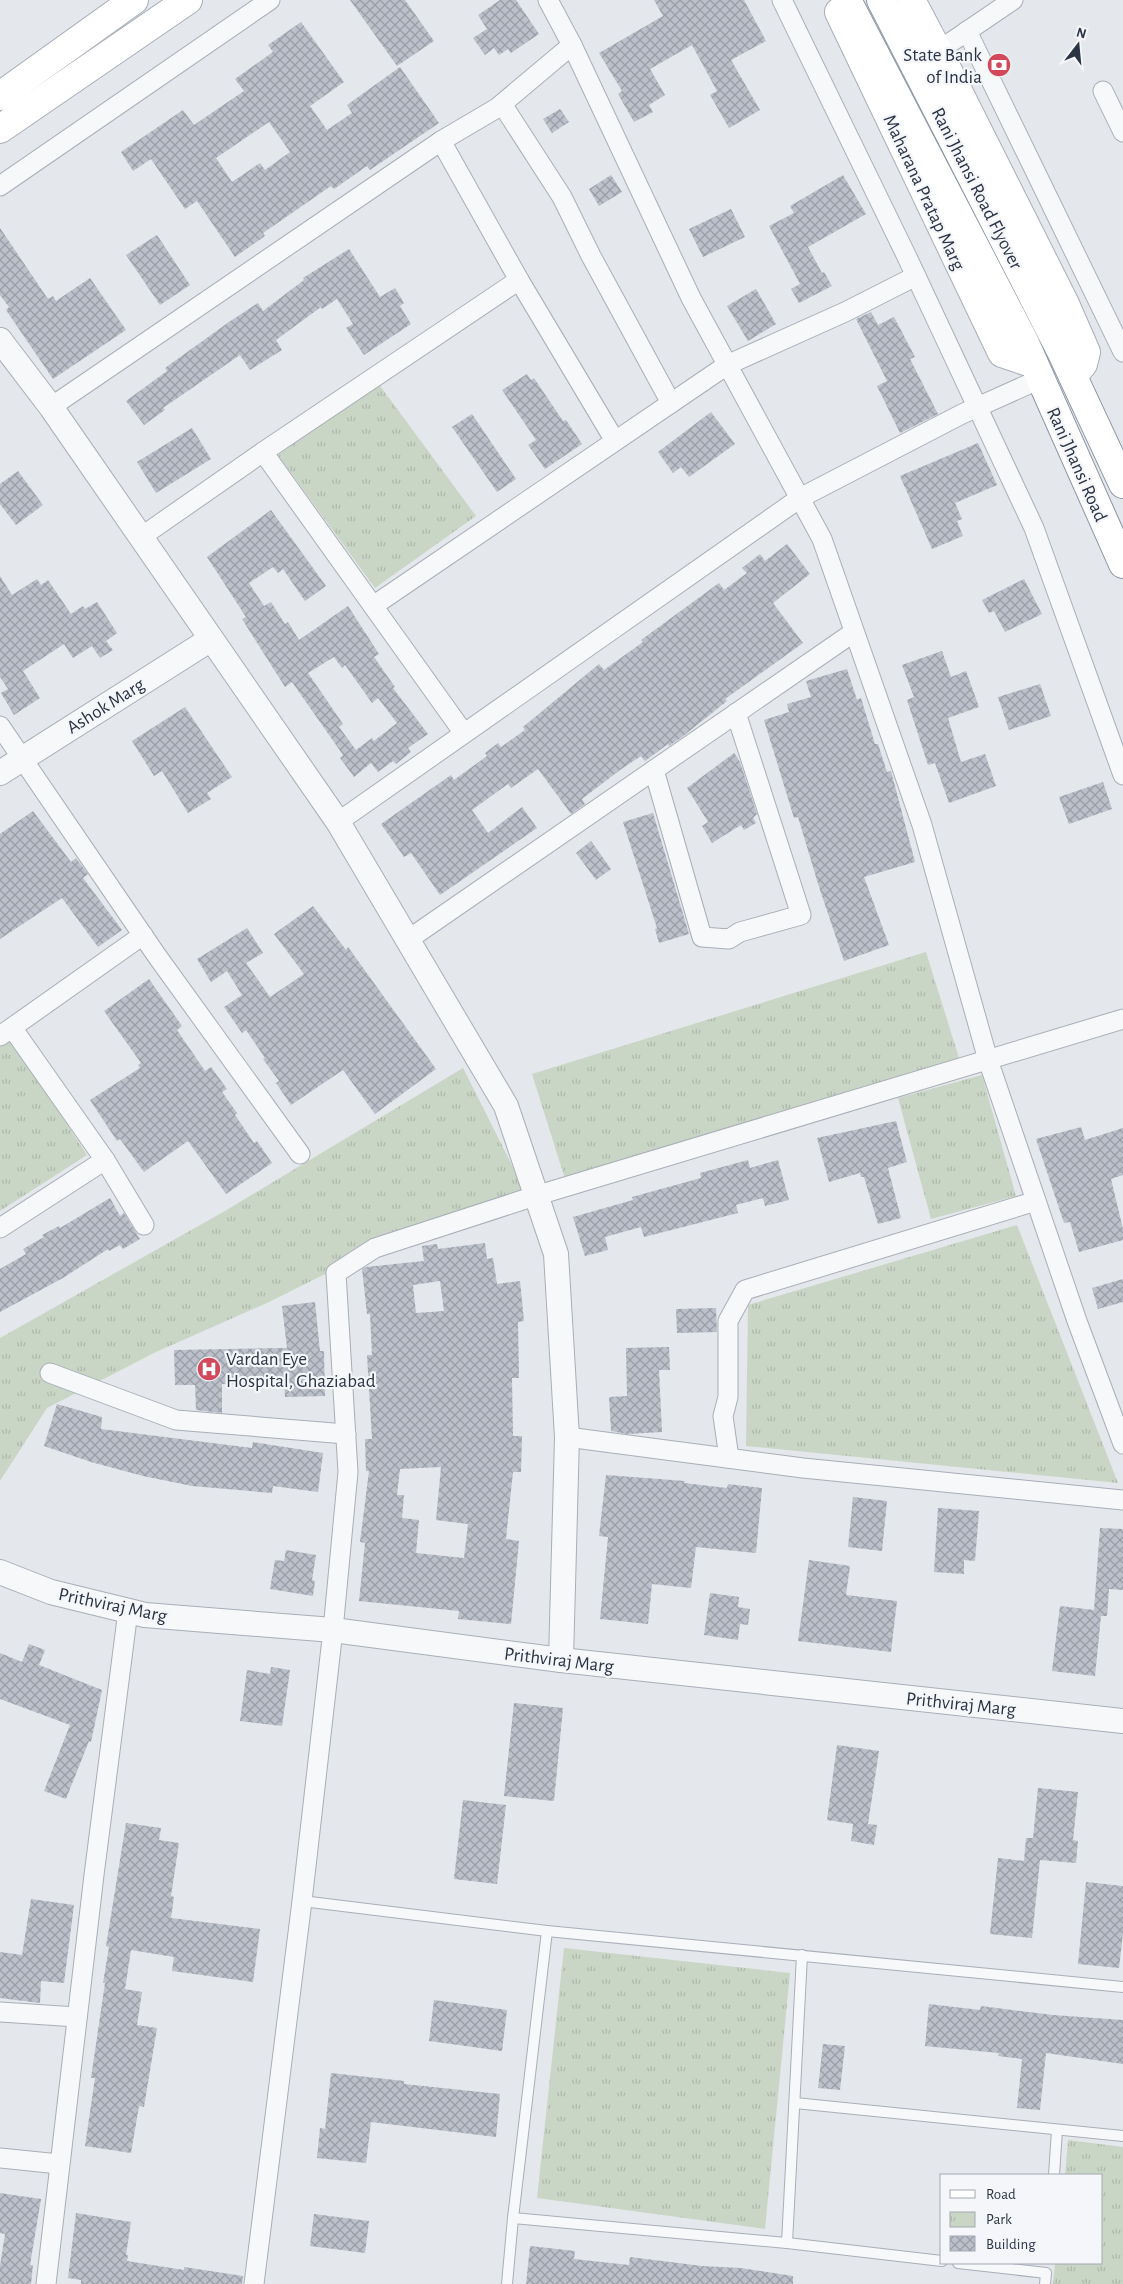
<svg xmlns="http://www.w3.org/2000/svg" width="1123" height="2284" font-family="'Alegreya Sans',sans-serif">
	<defs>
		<pattern id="park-tufts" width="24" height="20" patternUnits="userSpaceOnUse" patternTransform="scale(1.25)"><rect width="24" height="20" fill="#c9d6c5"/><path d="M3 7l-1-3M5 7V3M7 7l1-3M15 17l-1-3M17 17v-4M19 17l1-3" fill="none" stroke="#adb8ab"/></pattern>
		<pattern id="building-cross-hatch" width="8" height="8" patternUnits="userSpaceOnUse" patternTransform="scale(1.25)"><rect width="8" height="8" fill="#bbc0ca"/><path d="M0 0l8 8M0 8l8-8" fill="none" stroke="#989da6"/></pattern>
	</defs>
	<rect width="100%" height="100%" fill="#e4e7ec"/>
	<g fill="url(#park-tufts)">
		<path d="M378,383L476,516L375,588L278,455Z"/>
		<path d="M926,952L959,1058L565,1179L532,1074Z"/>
		<path d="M11,1039L87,1155L0,1211V1046Z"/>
		<path d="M463,1068L525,1191L321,1276L267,1303L156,1352L47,1408L0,1481V1338L225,1211Z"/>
		<path d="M982,1075L1016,1196L931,1219L898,1098Z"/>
		<path d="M1017,1225L1118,1483L746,1446L748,1305Z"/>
		<path d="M564,1948L790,1973L765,2229L537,2198Z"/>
		<path d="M1068,2140L1123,2147V2284H1053L1055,2263H1102V2175H1065Z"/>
	</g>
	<g fill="url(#building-cross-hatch)" fill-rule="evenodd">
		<path d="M350,0H405L434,41L397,66Z"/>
		<path d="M500,0H516L539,34L511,53L508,49L499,55L494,48L485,55L473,38L487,29L478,15Z"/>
		<path d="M654,0H744L766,41L731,60L760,110L729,128L710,95L717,91L692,45L650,69L665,95L649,105L653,112L634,122L618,94L622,91L599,53L663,16Z"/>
		<path d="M301,22L344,82L310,106L327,130L352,113L347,105L400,67L439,123L370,170L367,166L334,189L331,186L263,233L265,236L235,257L197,201L185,209L151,159L133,171L121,152L183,110L194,125L244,91L235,79L273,52L268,45ZM269,122L290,152L265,170L260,163L232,182L216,158Z"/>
		<path d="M560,109L569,122L552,133L543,119Z"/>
		<path d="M611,175L622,192L599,206L589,189Z"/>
		<path d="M843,175L866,214L808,247L822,273L824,272L832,286L799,303L791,289L800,284L769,226L794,213L790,206Z"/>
		<path d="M731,209L745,237L703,257L689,229Z"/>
		<path d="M0,228L48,299L53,296L56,301L90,278L126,330L53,379L6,310L9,307L0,295Z"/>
		<path d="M157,235L190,285L160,305L126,255Z"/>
		<path d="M349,249L380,297L395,288L404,303L400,306L411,324L364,355L346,328L353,324L337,299L322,309L321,307L276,340L282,350L250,370L240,355L163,408L165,410L144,425L126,401L167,371L165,368L229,322L258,303L263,311L304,280L303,278Z"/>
		<path d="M756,289L776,324L748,341L727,306Z"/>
		<path d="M871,312L878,325L894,317L915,357L910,359L938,414L900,433L877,386L887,381L856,319Z"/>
		<path d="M527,374L531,380L534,378L563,421L566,420L582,444L545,469L528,445L536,440L502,390Z"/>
		<path d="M711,412L735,444L689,477L681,467L673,473L658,452Z"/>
		<path d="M472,414L516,479L497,492L452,427Z"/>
		<path d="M192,428L211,459L156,493L137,462Z"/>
		<path d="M978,443L997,485L955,503L962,519L957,521L963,536L932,549L900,476Z"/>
		<path d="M18,471L43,505L16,525L0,504V484Z"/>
		<path d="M271,510L326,586L305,601L283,569L278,573L273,567L249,583L264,606L271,602L285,624L288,622L299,640L348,606L379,654L374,657L395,687L393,688L428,734L408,748L411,752L396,764L393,761L378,772L371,763L354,777L340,758L343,755L292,682L285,687L242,619L246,617L207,557ZM334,657L342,668L345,665L372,703L378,698L397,723L374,741L372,738L356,750L339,727L343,724L308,673Z"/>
		<path d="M787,544L810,574L773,603L803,643L725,699L727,701L682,737L669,746L668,744L645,761L641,756L620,770L582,799L585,804L571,814L538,769L511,788L508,784L472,810L488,833L522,807L537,828L440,895L411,853L404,857L381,824L451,775L454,780L487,756L485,753L498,743L501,747L525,730L523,727L599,664L604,670L643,642L641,640L719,583L724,590L747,573L742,568L760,554L765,561Z"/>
		<path d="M0,576L12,595L37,579L41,585L48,580L71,614L83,606L85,609L97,602L117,633L106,641L113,650L100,658L92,646L73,658L64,644L23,671L40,698L14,715L1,693L8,689L0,677Z"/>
		<path d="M1024,579L1042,614L1005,632L994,611L989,613L982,600Z"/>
		<path d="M942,651L951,677L966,671L979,707L948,718L961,762L985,754L996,786L949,803L935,763L928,765L907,700L914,697L902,665Z"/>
		<path d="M847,669L857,700L861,698L875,744H878L887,772L891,771L915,862L864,877L889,945L844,961L819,887L798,817L794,818L764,720L789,712L787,704L811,697L806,681Z"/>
		<path d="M1040,684L1051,716L1009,730L998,697Z"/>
		<path d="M185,707L232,777L207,793L211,799L188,813L162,771L154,776L132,741Z"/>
		<path d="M734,753L740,762L757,814L753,818L756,823L744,830L741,825L712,843L702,826L708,822L687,788Z"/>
		<path d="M1103,782L1112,809L1069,824L1059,797Z"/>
		<path d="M33,811L71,862L76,858L88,874L83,878L122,930L98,947L62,898L0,939V834Z"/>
		<path d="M653,813L689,934L659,943L655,929L657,928L623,822Z"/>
		<path d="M591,841L611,869L596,880L576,853Z"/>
		<path d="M313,906L346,950L348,947L436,1069L375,1114L343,1070L291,1105L276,1083L279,1081L263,1059L265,1058L246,1030L242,1033L224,1007L242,995L227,971L211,982L197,959L247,928L263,953L246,963L270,997L304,974L274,934Z"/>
		<path d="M149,979L182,1026L177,1030L205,1071L211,1067L227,1089L222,1092L237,1113L235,1115L254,1143L257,1141L272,1163L226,1194L188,1141L144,1172L120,1139L117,1141L90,1100L140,1068L138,1065L141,1063L104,1011Z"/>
		<path d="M896,1121L907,1162L888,1168L901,1218L878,1224L864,1177H861L860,1173L829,1182L817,1138Z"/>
		<path d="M1081,1127L1085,1140L1123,1128V1175L1111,1179L1123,1229V1240L1079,1252L1070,1222L1064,1223L1036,1139Z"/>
		<path d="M748,1160L750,1168L778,1160L789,1200L765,1206L763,1198L736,1205L738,1213L644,1237L641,1227L605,1237L608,1250L585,1256L573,1217L633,1200L632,1197L701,1178L700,1173Z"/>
		<path d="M110,1198L120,1216L124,1213L140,1239L123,1249L120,1245L109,1251L108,1249L63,1278L0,1312V1269L26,1254L23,1249L44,1237L42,1235L59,1226L60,1228Z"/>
		<path d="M485,1243L487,1259L493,1258L497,1284L520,1281L524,1321L518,1322L519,1378H512L513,1436H522L521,1472H513L506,1539L519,1541L511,1624L458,1619L459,1611L359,1601L365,1543L360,1542L369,1471H366L365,1439H372L367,1355H372L370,1314H367L362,1269L366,1267L424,1261L422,1246L437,1244L438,1249ZM440,1281L444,1311L416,1313L413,1285ZM441,1467L436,1520L468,1524L464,1558L416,1553L419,1520L402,1518L404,1495H397L400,1469Z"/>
		<path d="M1123,1279V1302L1098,1309L1092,1288Z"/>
		<path d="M315,1302L320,1351H324L325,1396L285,1397L284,1383L222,1384V1413L196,1410L195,1385H175L174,1350L287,1348L282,1306Z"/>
		<path d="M716,1308L717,1332L677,1333L676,1309Z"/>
		<path d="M669,1347L670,1370H659L662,1432L627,1434L611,1431L609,1397L627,1396L626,1348Z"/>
		<path d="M57,1404L102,1417L101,1429L252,1448L253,1442L323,1453L318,1492L273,1486L272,1493L192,1486L143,1476L91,1462L44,1446Z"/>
		<path d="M606,1475L685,1481L684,1483L727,1488L728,1484L762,1488L756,1553L696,1547L691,1588L652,1584L648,1624L600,1619L608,1537L599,1536Z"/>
		<path d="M853,1497L887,1501L882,1551L848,1547Z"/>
		<path d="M938,1508L979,1511L975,1561L964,1560V1574L934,1572Z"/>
		<path d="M1100,1528L1123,1529V1590L1109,1589L1107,1616H1101L1095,1676L1052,1671L1060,1606L1094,1610Z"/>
		<path d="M286,1550L316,1555L312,1580L315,1581L313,1596L270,1589L275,1560L284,1561Z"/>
		<path d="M809,1560L850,1566L846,1595L897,1601L891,1652L798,1641Z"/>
		<path d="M710,1593L739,1597L738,1607L750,1609L748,1625L740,1624L738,1640L704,1635Z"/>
		<path d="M29,1644L45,1650L39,1665L102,1690L91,1742L89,1741L66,1799L44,1791L70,1725L0,1699V1653L22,1662Z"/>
		<path d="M271,1667L290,1670L282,1726L240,1721L247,1670L270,1674Z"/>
		<path d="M514,1703L563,1708L554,1801L504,1796Z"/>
		<path d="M837,1745L879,1751L868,1824L877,1825L874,1845L851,1841L853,1824L827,1820Z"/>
		<path d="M1038,1788L1078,1792L1073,1840L1078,1841L1076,1863L1040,1860L1032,1938L990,1934L998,1858L1024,1861L1026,1838H1033Z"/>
		<path d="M463,1800L506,1805L497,1884L454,1879Z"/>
		<path d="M126,1823L161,1828L159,1840L179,1843L171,1896L174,1897L171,1918L260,1929L253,1982L172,1971L174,1957L131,1950L125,1989L142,1992L137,2025L157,2028L144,2107L139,2106L131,2153L85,2146L95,2078H91L105,1983H103L109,1947L106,1946Z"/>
		<path d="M1086,1882L1123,1886V1933L1119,1968L1078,1964Z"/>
		<path d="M31,1899L74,1905L64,1983L41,1981L40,2003L0,1998V1952L22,1955Z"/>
		<path d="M434,2000L507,2010L502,2051L429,2041Z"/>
		<path d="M929,2004L980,2010L981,2006L1053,2015L1123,2020V2064L1046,2053L1040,2110L1017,2108L1022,2059L998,2056L999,2053L925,2046Z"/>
		<path d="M823,2044L845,2046L840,2090L818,2088Z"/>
		<path d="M331,2073L404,2081V2084L500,2094L496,2137L371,2122L366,2163L317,2158L320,2128L325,2129Z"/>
		<path d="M0,2193L41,2199L30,2265H33L31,2284H0V2266L5,2234L0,2233Z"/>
		<path d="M76,2213L131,2222L126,2255H128L127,2261L184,2270V2267L243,2276L242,2284H81V2280L68,2278Z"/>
		<path d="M314,2214L369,2221L365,2253L310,2246Z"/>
		<path d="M530,2246L575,2251L574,2259L629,2265L630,2257L702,2266L740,2268L793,2276V2284H526Z"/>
	</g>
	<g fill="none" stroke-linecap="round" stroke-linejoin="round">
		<g stroke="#a9aeb7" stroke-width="12">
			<g id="service">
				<path d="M302,1901L547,1931L1123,1987"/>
				<path d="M795,2103L1123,2136"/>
				<path d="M1054,2175L1057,2130"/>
				<path d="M513,2218L787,2243L802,1955"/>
				<path d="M787,2243L942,2261"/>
				<path d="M958,2263L1046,2273L1045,2284"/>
				<path d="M507,2284L513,2218L547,1931"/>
			</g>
		</g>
		<g stroke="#a9aeb7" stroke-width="21">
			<g id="minor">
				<path d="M548,0L572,45L691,298L822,539L922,825L988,1060L1077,1321L1123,1444"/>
				<path d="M782,0L907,257L1034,528L1123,775"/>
				<path d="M967,31L1123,352"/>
				<path d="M938,51L1013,0"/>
				<path d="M1103,91L1123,132"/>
				<path d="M502,104L562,197L591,256L671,403"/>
				<path d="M441,141L519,280L615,441"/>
				<path d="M0,186L270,0"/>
				<path d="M51,407L441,141L497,108L572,45"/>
				<path d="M141,537L263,452"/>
				<path d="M373,606L727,365L845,312L916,276"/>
				<path d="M0,726L157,956L300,1154"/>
				<path d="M463,732L263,452L519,280"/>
				<path d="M654,770L702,937L729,939L740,932L801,915L736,713"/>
				<path d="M338,822L800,498L962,414L1040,379"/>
				<path d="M409,939L854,632"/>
				<path d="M13,1029L105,1160L144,1225"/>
				<path d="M0,1036L143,935"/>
				<path d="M0,1228L105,1160"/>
				<path d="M50,1373L176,1420L346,1434"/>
				<path d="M567,1437L803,1468L1123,1500"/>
				<path d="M729,1458L723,1416L728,1397V1321L745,1290L1036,1201"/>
				<path d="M0,2012L77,2017"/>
				<path d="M0,2158L59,2164"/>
				<path d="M46,2284L94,1875L128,1611"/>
				<path d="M254,2284L302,1901L333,1630L348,1472L336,1273L375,1248L535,1196L1123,1019"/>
			</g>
		</g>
		<g stroke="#a9aeb7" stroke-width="26">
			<g id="tertiary">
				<path d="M0,340L51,407L338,822L506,1106L556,1254L567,1437L561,1660"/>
				<path d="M0,773L211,639"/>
				<path d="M0,1572L51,1592L145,1615L333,1630L561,1660L1123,1721"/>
			</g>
		</g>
		<g stroke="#a9aeb7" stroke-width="30">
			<g id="secondary">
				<path d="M911,0L938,51L1065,304L1086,352L1083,364L1073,376"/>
				<path d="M839,12L1002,353L1034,364"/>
				<path d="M0,96L134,0"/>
				<path d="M0,129L188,0"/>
			</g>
		</g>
		<g stroke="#8b94a3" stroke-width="30">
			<g id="trunk">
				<path d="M847,0L1024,341L1123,564"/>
				<path d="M881,0L1061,351L1123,484"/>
			</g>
		</g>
		<use href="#service" stroke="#f7f8fa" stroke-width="10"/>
		<use href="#minor" stroke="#f7f8fa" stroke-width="19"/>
		<use href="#tertiary" stroke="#f7f8fa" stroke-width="24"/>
		<use href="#secondary" stroke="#fff" stroke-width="28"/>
		<use href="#trunk" stroke="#fff" stroke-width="28"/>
	</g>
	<defs>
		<g id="bank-disc" transform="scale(1.25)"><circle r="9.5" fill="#d1495b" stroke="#f4f6f9"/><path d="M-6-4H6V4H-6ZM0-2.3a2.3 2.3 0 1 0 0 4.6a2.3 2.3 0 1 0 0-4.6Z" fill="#fff"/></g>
		<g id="hospital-disc" transform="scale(1.25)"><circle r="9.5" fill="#d1495b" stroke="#f4f6f9"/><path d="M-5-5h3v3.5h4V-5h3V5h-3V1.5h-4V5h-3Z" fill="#fff"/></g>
	</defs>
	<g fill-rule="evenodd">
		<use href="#bank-disc" x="999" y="65"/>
		<use href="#hospital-disc" x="209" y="1369"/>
	</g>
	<g text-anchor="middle" stroke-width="4.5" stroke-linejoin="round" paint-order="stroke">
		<g font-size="19" fill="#2b3445" stroke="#f4f6f9" text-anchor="end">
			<text x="982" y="61">State Bank<tspan x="982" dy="22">of India</tspan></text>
			<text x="226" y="1365" text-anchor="start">Vardan Eye<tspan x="226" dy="22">Hospital, Ghaziabad</tspan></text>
		</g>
		<g font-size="19" fill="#2b3445" stroke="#f4f6f9">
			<text transform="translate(978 188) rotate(63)" y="7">Rani Jhansi Road Flyover</text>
			<text transform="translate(925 192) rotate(65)" y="7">Maharana Pratap Marg</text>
			<text transform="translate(1078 464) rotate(66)" y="7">Rani Jhansi Road</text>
			<text transform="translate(105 705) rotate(-32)" y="7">Ashok Marg</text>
			<text transform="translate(113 1604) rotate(12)" y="7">Prithviraj Marg</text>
			<text transform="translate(559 1659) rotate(7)" y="7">Prithviraj Marg</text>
			<text transform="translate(961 1703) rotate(6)" y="7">Prithviraj Marg</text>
		</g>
	</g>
	<rect x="940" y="2174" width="162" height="90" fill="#f4f6f9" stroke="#a4a8b1"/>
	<rect x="950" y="2190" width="25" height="8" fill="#ffffff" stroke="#a4a8b1"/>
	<text x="986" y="2199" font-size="15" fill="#2b3445">Road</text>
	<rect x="950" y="2212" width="25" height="15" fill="url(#park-tufts)" stroke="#a4a8b1"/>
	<text x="986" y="2224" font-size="15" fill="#2b3445">Park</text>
	<rect x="950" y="2236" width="25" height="15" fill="url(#building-cross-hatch)" stroke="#a4a8b1"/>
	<text x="986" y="2249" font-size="15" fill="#2b3445">Building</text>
	<g transform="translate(1078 45) rotate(16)" stroke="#f4f6f9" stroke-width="4" paint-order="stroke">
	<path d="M0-4L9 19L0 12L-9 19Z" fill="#2b3445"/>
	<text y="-8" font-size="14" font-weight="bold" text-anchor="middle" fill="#2b3445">N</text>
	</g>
</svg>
